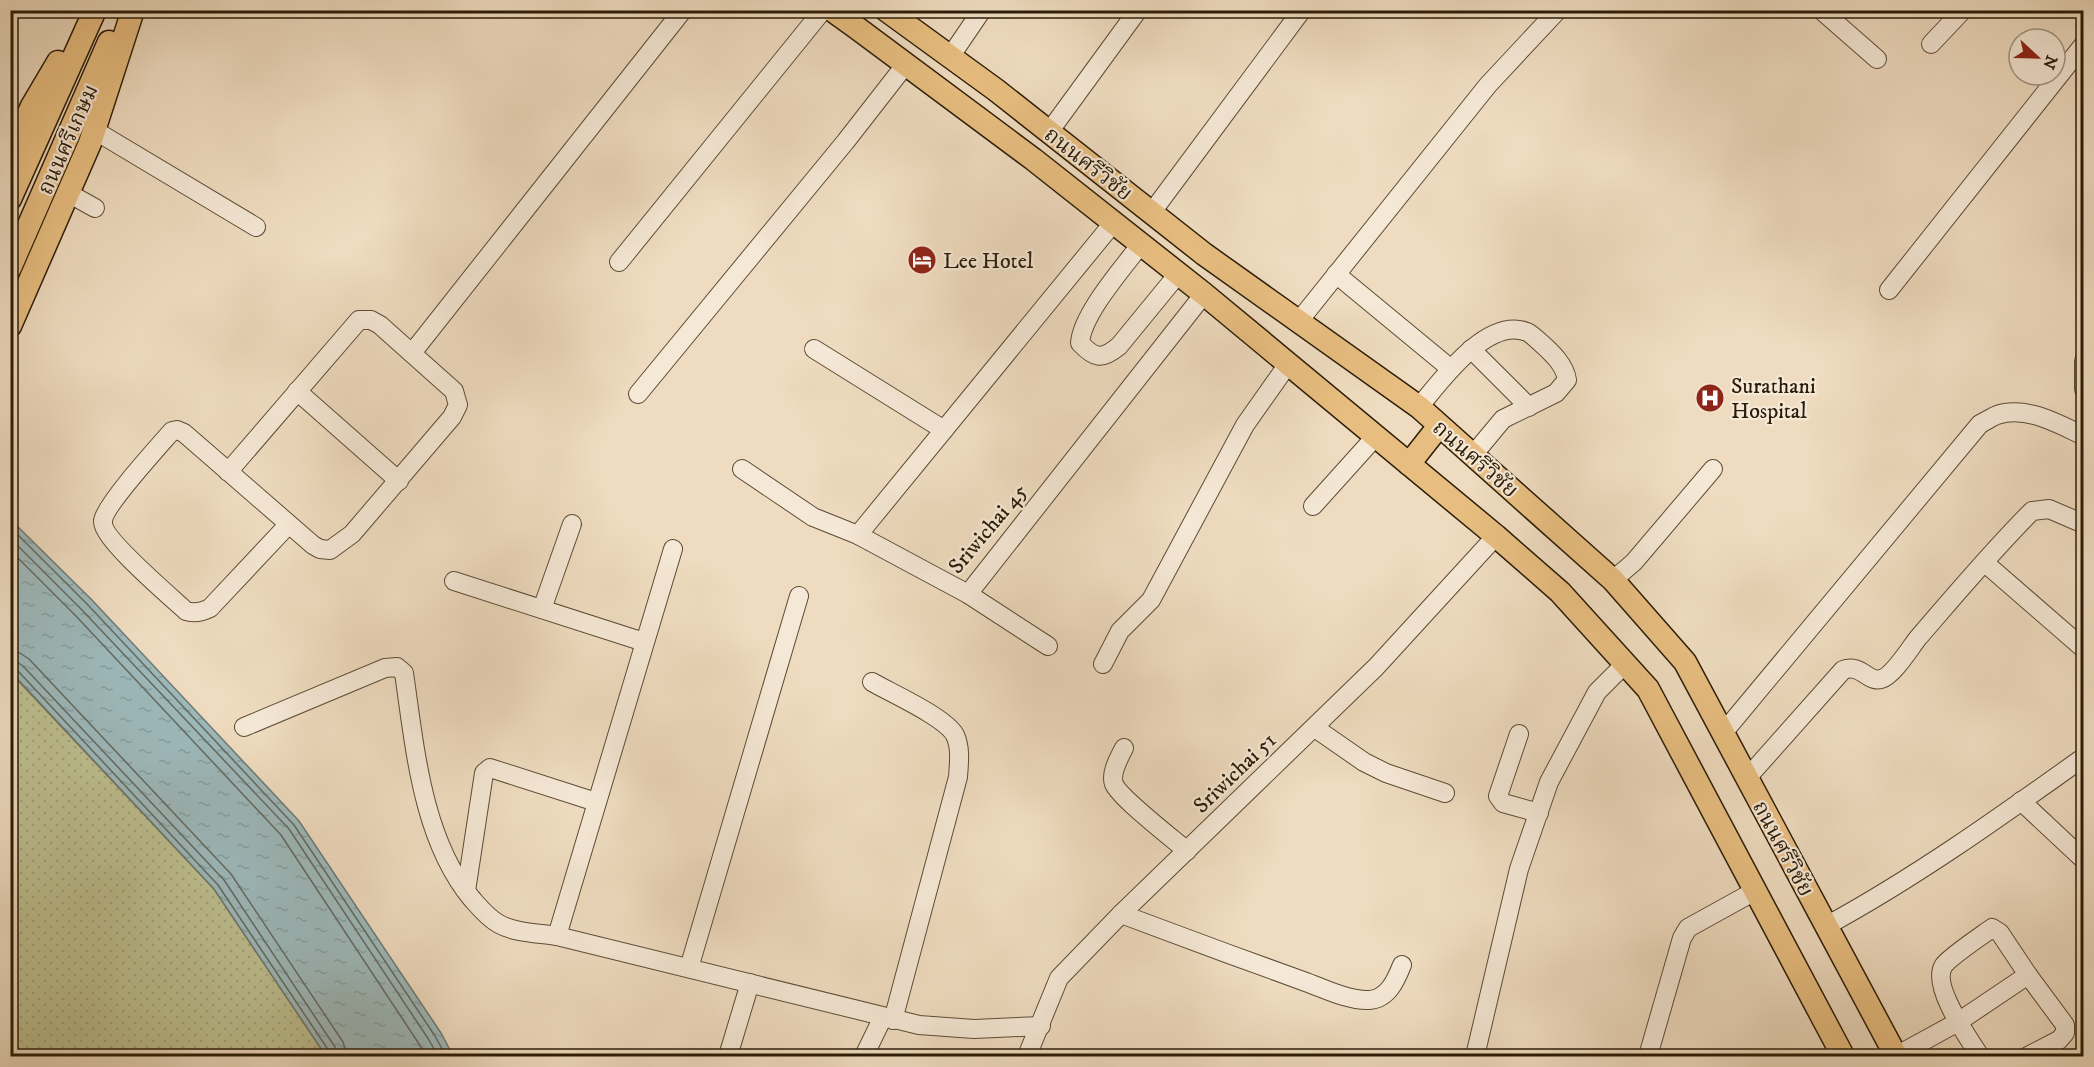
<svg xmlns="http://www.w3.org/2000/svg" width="2094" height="1067" font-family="'IM FELL DW Pica','Noto Serif Thai',serif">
	<defs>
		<pattern id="grass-dots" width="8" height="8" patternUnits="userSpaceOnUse" patternTransform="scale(1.5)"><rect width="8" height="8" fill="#bdbf90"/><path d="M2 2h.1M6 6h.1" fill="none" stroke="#a3a47b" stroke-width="1.8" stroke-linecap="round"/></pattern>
		<pattern id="water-ripples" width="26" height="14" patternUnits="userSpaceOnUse" patternTransform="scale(1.5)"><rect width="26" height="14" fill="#9db9bb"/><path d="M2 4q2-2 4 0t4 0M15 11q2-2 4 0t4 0" fill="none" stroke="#879e9f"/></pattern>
	</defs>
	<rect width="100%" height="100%" fill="#efdcc0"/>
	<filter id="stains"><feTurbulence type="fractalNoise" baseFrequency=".00333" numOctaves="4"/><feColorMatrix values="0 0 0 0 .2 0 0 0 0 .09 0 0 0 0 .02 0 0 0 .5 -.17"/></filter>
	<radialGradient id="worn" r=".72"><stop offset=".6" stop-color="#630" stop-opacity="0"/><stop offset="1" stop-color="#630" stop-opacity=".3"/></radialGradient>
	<path fill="url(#grass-dots)" stroke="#746e4c" stroke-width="1.5" d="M10,672L214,889L326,1056H11Z"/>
	<path fill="url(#water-ripples)" stroke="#6f7a73" stroke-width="1.5" d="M10,519L91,599L299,821L441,1033L453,1056H326L214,889L11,672Z"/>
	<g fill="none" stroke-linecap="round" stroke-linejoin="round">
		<g stroke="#646a61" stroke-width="1.5">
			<path d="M10,527L87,604L294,825L435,1036L446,1056"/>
			<path d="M10,538L81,609L289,829L429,1040L438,1056"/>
			<path d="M10,550L75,615L281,835L427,1056"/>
			<path d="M10,652L20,653L29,659L231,874L343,1042L347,1056"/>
			<path d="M10,661L17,662L23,666L224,880L335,1047L338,1056"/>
			<path d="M10,668L18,671L218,885L329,1051L330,1056"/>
		</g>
		<g stroke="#5c4c35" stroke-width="20">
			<g id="minor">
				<path d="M1821,10L1877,59"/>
				<path d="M1931,44L1963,10"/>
				<path d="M950,57L982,10"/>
				<path d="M94,130L256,227"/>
				<path d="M1049,132L1138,10"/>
				<path d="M68,193L95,208"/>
				<path d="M1152,212L1302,10"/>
				<path d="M1141,244C1123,268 1082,314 1080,343C1095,359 1102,360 1119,346L1178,274"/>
				<path d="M619,262L823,10"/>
				<path d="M1336,274L1451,369"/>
				<path d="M1889,290L2084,44"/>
				<path d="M1299,321L1488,85L1558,10"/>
				<path d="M814,349L944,430"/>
				<path d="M1471,349L1529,407"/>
				<path d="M412,353L683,10"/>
				<path d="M2084,361V389"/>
				<path d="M297,391L399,481"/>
				<path d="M638,394L846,141L906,64"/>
				<path d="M1419,407C1440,382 1487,316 1527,332C1532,334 1537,340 1541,343C1552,353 1565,365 1567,380L1556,393L1503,419L1473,455"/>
				<path d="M742,469L813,517L858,535L968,594L1204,294"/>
				<path d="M228,472L359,320H371L380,325L454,391L458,405L452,417L352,534L330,550L320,549L313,545L184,433L177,430L172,431C159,446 104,506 103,521C101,538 171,597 186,611C195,614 202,612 210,608L289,524"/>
				<path d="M1313,506L1376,436"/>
				<path d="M858,535L1114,222"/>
				<path d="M1985,563L2084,649"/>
				<path d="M1613,580L1634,562L1713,469"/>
				<path d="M454,581L644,642"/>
				<path d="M968,594L1048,646"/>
				<path d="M542,609L572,524"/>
				<path d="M1103,664L1120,631L1151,600L1245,425L1288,364"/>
				<path d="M872,682C891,693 945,717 955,735C961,748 959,763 958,777L893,1020"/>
				<path d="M244,727L385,668L397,667L404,673C415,748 422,839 472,899C480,908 488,918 499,924C515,933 539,933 557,936L919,1025L974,1029L1041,1026"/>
				<path d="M1315,728L1364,762L1386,773L1445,793"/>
				<path d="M1723,733L1980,424C1986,421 1992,417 1997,415C2026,405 2058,424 2084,436"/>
				<path d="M1519,734L1498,796L1503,803L1539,813"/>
				<path d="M1124,748C1119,758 1110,773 1114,784C1119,797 1173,839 1187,851"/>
				<path d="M1747,778L1843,670C1861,663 1868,683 1881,679C1893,676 1910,648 1918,638C1955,595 1992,551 2032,511L2049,509L2084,524"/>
				<path d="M2021,801L2084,860"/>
				<path d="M466,891L484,773L490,768L596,802"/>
				<path d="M1121,914C1182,937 1242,959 1303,981C1323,988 1348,1001 1369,1000C1388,999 1396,980 1402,965"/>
				<path d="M1826,926C1916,877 2000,817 2084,757"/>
				<path d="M557,936L673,549"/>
				<path d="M689,968L799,596"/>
				<path d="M728,1056L750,983"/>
				<path d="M864,1056L883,1017"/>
				<path d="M1027,1056L1059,978L1121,914L1376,667L1496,536"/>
				<path d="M1475,1056L1519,869L1549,782L1597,692L1625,664"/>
				<path d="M1648,1056L1682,938L1688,928L1755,891"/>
				<path d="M1896,1056L1958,1022L2028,975"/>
				<path d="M1980,1056C1969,1039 1930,985 1944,965C1951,956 1981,936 1992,928L2000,933L2028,975L2065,1025V1033L2059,1040L2028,1056"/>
			</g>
		</g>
		<g stroke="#2b1c07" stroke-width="25">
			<g id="major">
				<path d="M832,10L857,28L1033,159L1204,294L1496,536L1560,592L1648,689L1843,1056"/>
				<path d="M886,10L996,90L1204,254L1419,407L1613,580L1685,662L1896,1056"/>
				<path d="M10,154L32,106L58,62"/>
				<path d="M10,199L95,10"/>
				<path d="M10,268L109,42"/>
				<path d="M10,326L90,143L133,10"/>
				<path d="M1409,464L1439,426"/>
			</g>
		</g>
		<use href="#minor" stroke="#f5e8d6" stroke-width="18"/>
		<use href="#major" stroke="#e8be80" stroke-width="22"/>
	</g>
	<defs>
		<g id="hotel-disc" transform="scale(1.5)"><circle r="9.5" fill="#8f2418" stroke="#f5e8d6"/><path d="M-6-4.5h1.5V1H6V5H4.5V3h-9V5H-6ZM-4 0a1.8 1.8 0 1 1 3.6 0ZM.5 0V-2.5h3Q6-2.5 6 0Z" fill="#fff"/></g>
		<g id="hospital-disc" transform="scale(1.5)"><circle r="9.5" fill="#8f2418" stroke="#f5e8d6"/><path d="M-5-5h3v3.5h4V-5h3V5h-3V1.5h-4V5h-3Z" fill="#fff"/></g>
	</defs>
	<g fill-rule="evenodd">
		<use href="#hotel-disc" x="922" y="260"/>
		<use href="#hospital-disc" x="1710" y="398"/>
	</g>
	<g text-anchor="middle" stroke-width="4.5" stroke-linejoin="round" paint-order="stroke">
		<g font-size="22" fill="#2b1c07" stroke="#f5e8d6">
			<text transform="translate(67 139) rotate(-66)" y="8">ถนนศรีเกษม</text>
			<text transform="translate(1089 163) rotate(38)" y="8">ถนนศรีวิชัย</text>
			<text transform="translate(1476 458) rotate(41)" y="8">ถนนศรีวิชัย</text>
			<text transform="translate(987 528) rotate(-50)" y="8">Sriwichai 45</text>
			<text transform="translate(1234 772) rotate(-44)" y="8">Sriwichai 51</text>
			<text transform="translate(1784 848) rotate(62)" y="8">ถนนศรีวิชัย</text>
		</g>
		<g font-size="22" fill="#2b1c07" stroke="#f5e8d6" text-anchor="start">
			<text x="943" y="268">Lee Hotel</text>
			<text x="1731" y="393">Surathani<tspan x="1731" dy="25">Hospital</tspan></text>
		</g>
	</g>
	<rect width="2094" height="1067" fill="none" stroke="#efdcc0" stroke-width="36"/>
	<rect x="12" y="12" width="2070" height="1043" fill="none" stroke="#2b1c07" stroke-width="3"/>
	<rect x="18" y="18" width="2058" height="1031" fill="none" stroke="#2b1c07" stroke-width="1.5"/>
	<g transform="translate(2037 57) rotate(112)"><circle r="28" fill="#f5e8d6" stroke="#a49683" stroke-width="1.5"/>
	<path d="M0-4.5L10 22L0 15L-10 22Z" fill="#8f2418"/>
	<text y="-9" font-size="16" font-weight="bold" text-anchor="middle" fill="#2b1c07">N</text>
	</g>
	<rect width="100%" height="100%" filter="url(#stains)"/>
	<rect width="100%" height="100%" fill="url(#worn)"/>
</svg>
